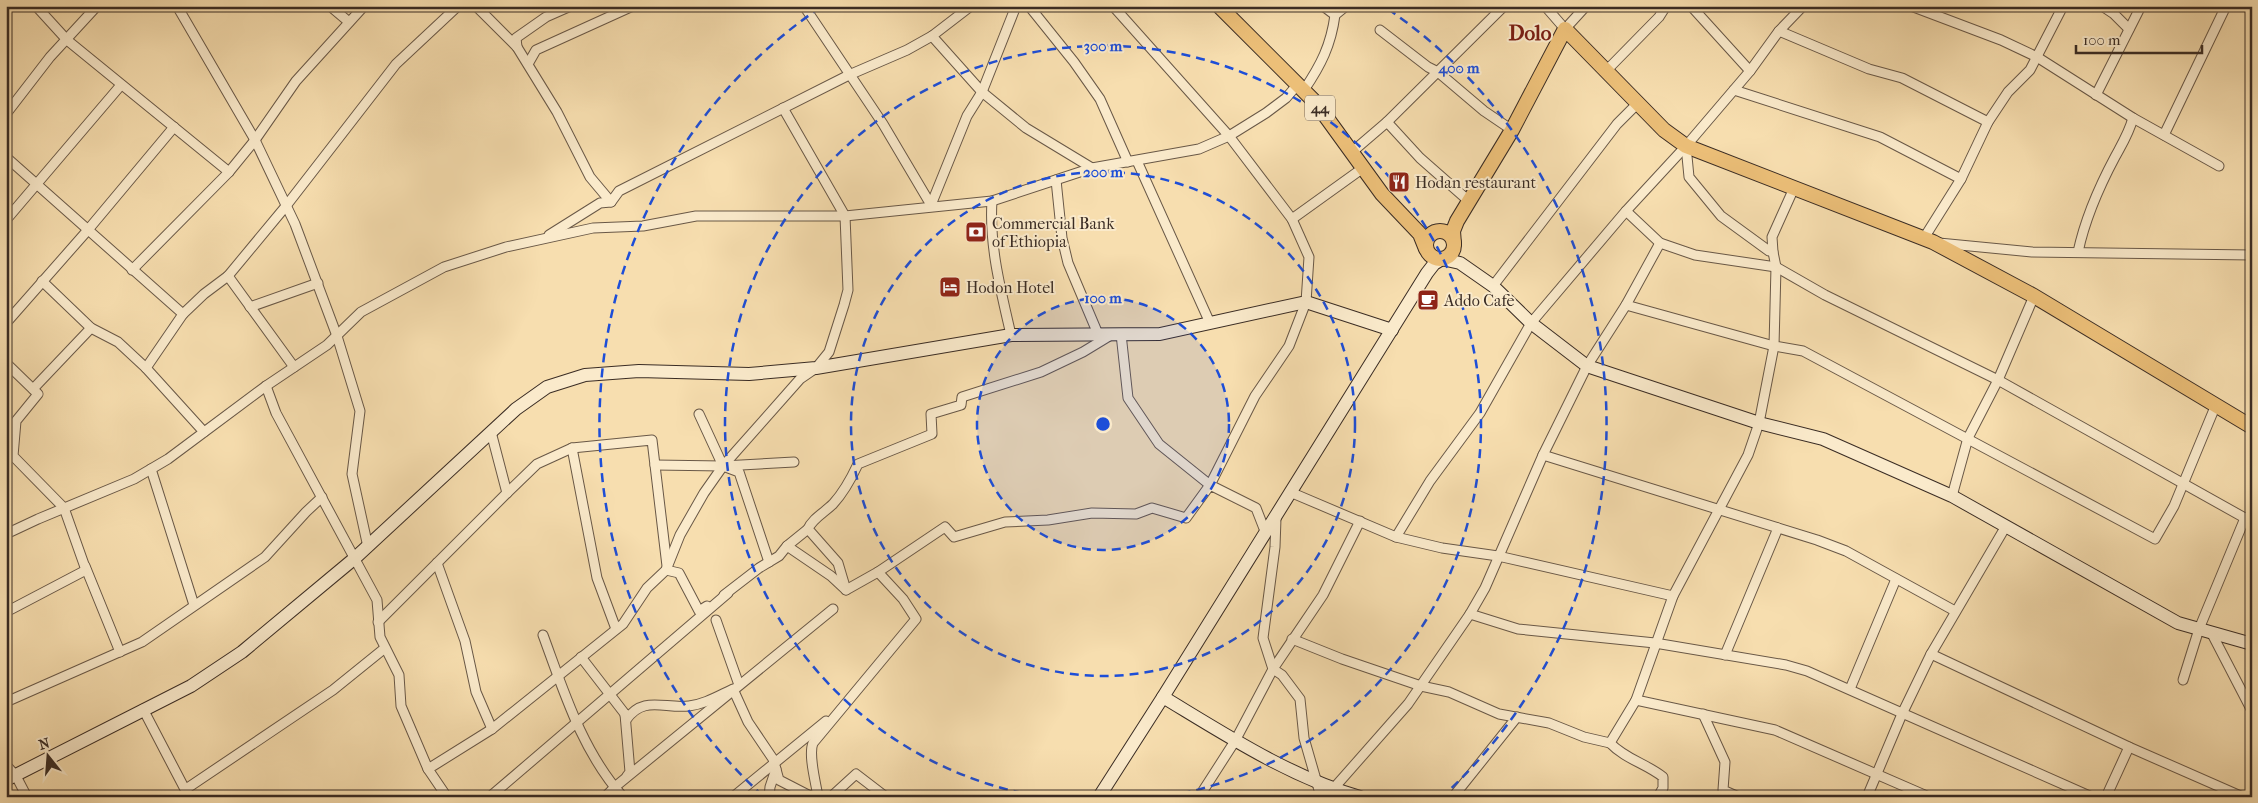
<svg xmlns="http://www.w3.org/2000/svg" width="2258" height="803" font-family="'IM FELL French Canon',serif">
	<rect width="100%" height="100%" fill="#f7deaf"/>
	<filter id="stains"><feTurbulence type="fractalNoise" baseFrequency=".004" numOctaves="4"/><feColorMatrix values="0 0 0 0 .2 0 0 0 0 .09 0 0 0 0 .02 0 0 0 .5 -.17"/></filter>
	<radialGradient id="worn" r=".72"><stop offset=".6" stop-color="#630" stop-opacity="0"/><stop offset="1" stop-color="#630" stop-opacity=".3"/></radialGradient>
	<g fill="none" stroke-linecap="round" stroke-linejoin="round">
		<g stroke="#695847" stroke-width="11">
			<g id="street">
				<path d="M36,6L67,40L229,172"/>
				<path d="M177,6L255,140L295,224L337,336L360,411L352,474L368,547"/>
				<path d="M330,6L349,22"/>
				<path d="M476,6L517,47L557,112L590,177L611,202"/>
				<path d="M804,6L883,124L931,205"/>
				<path d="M1029,6L1074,62L1100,99L1128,162"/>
				<path d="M1113,6L1229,136L1292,219L1309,257L1306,302L1289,346L1255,396L1210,485L1159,444L1128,398L1121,334"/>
				<path d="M1323,6L1335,15"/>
				<path d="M1545,6L1565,29L1586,6"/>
				<path d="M1691,6L1750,71"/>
				<path d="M1911,6L2001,40L2037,57L2133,118L2219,166"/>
				<path d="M2102,6L2114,14L2129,29"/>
				<path d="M6,8L8,6"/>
				<path d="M1380,30L1428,67L1438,72L1484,111L1512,130"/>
				<path d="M1779,31L1869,69L1902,78L1988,122"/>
				<path d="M932,36L982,92L1026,128L1092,168"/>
				<path d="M517,47L516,38L546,17L571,6"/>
				<path d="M528,64L536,50L633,6"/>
				<path d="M1606,71L1659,17L1666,6"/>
				<path d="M1304,90C1321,65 1331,45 1335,15L1346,6"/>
				<path d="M1734,90L1880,137L1961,179"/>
				<path d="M2096,95L2141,6"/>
				<path d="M6,114L50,57L97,6"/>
				<path d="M1387,122L1504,6"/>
				<path d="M2164,135L2226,6"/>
				<path d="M1686,146L1689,177L1721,216L1769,251L1773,252"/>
				<path d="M1352,152L1387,122L1420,158L1470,202"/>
				<path d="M6,157L183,314"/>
				<path d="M1137,161L1210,323"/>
				<path d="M1056,180L1062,238L1068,263L1098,334"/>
				<path d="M992,201C989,246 1001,291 1011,335"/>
				<path d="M931,205L967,116L982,92L1016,6"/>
				<path d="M1626,211L1660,243L1695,255L1776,267L1825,295L1998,380L2252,522"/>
				<path d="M1292,219L1363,168"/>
				<path d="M6,220L121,85"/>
				<path d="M549,235L600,203L611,202L619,191L849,75L907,50L932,36L971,6"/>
				<path d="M1924,238L1961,179L1988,122L2008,92L2030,70L2063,6"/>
				<path d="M1939,243L2032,252L2252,255"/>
				<path d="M2078,252C2085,219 2099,187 2115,157C2122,144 2129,133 2133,118"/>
				<path d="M132,270L229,172L255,140L296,81L364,6"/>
				<path d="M228,276L294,367"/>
				<path d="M42,281L91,328L118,342L146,368L204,432"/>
				<path d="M1493,286L1617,124L1639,102"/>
				<path d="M1626,305L1774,346L1803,351L2155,539L2174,506L2215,407"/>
				<path d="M250,307L318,283"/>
				<path d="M6,323L87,231L174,127"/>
				<path d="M6,363L38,394L16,421L13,456L64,508L86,570L6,612"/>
				<path d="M146,368L183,314L204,294L228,276L286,206L396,64L458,6"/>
				<path d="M266,386L276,413L377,600L380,637L399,675L401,706L428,769"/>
				<path d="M33,389L91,328"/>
				<path d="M699,414L723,466L739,472L769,562"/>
				<path d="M572,448L597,578L616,629"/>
				<path d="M1543,455L1817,540L1846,551L1955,611"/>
				<path d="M655,465L723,466L794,462"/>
				<path d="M151,469L194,605"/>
				<path d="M1290,492L1396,537L1442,548L1498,556L1673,596"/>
				<path d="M507,493L537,464L572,448L652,440L667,566"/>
				<path d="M1952,496L1968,438L1998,380L2034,296"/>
				<path d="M6,534L38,519L134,479L168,459L266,386L327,345L361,312L444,267L506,247L593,228L643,226L696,216H845L992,201L1092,168L1199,149L1229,136L1266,113L1286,98L1298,84"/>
				<path d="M1396,537L1430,481L1480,413L1531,323L1626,211L1686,146L1750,71L1779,31L1803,6"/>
				<path d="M787,546L808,529"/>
				<path d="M437,563L465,641L476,692L492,729"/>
				<path d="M85,566L120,652"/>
				<path d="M666,570L679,573L699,611L707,606"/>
				<path d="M878,572L846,590L838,563L808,529C812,519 825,512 833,504C844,492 851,479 858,464L932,434L931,414L961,405L962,397L1041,372L1083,352L1111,335"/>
				<path d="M724,595L759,568L779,556L787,546L831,576L846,590"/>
				<path d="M1470,614L1518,629L1655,643L1786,665L1807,671L2092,797"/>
				<path d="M716,620L739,685"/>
				<path d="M378,622L507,493L491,432"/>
				<path d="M2211,632L2252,711"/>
				<path d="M543,635C564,692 582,751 623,797"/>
				<path d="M1292,639L1342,659L1421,686L1449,692L1499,714L1549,723L1584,737L1610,743"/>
				<path d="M1931,654L2129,747L2243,797"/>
				<path d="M1725,655L1778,528"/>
				<path d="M581,657L625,714L630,772L627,776"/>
				<path d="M2183,680L2199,629L2245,518"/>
				<path d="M1850,689L1896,579"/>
				<path d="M1636,700L1775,730L1929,797"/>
				<path d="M6,702L142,642L265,557L306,512L322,497"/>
				<path d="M143,709L189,797"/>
				<path d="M625,714L626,720C643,695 664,709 689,706C705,704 718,696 733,689L748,722L773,759L779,780L812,797"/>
				<path d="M1703,714L1725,762L1723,790L1739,797"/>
				<path d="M6,765L16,776L27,797"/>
				<path d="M186,789L333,690L385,648"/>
				<path d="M492,795L728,593"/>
				<path d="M833,795L856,774L886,797"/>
				<path d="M447,797L428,769L492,729L623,624L647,588L666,570L680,535L704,493L723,466L800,379L816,368L829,352L844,305L848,290L845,216L783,108"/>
				<path d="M605,797L616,786L833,609"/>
				<path d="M733,797L826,721"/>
				<path d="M769,797L770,787L776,769"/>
				<path d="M818,797C816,783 808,755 813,743L916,619L903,599L878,572L945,527L954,537L1005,522L1048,520L1092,513L1136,514L1152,508L1186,518L1210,485L1256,508L1265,531"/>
				<path d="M1199,797L1235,741L1273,669L1263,638L1275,547L1276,518"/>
				<path d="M1321,797L1304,738L1300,699L1282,675L1273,669L1323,595L1360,521"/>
				<path d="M1326,797L1408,704L1470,614L1485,588L1543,455L1587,366L1626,305L1660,243"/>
				<path d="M1453,797L1517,717"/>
				<path d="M1658,797L1663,788V777C1647,764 1625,759 1610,743L1636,700L1673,596L1748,455L1759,423L1774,346L1776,267L1773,252L1772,237L1794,188"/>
				<path d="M1867,797L1902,714L1931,654L2006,526"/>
				<path d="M2106,797L2129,747"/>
			</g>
		</g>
		<g stroke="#3a2c24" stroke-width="14">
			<g id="secondary">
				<path d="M1163,697C1226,735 1290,777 1360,797"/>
				<path d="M6,780L191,686L242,652L355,558L516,409L547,387L585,375L639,371L749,374L816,368L1011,335L1160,334L1306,302L1392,330"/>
				<path d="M1099,797L1163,697L1427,273L1434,264L1442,259L1460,263L1493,286L1531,323L1587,366L1759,423L1823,439L1952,496L2178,623L2252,644"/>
			</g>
		</g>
		<g stroke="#3a2c24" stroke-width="16">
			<g id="primary">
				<path d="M1219,6L1316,103L1382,194L1420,234L1426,249"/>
				<circle cx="1440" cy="245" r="14"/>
				<path d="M1454,244L1453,231L1457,221L1512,130L1565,29L1664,130L1686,146L1933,242L2034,296L2252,427"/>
			</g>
		</g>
		<use href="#street" stroke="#faeacb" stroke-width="9"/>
		<use href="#secondary" stroke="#faeacb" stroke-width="12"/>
		<use href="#primary" stroke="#ecbf78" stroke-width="14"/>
	</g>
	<circle cx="1103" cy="424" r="126" fill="#1d4ed8" fill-opacity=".12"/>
	<g fill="none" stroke="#1d4ed8" stroke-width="2.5" stroke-dasharray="9 6">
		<circle cx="1103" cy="424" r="126"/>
		<circle cx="1103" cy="424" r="252"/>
		<path d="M1037 796A378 378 0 1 1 1169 796"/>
		<path d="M763 796A504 504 0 0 1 818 9M1388 9A504 504 0 0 1 1443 796"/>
	</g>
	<defs>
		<g id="restaurant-square" transform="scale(1.125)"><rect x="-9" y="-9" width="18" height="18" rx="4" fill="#8f2418" stroke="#faeacb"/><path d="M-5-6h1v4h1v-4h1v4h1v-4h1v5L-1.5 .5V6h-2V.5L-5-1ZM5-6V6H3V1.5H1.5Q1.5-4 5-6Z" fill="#fff"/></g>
		<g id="bank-square" transform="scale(1.125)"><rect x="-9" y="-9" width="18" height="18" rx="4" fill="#8f2418" stroke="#faeacb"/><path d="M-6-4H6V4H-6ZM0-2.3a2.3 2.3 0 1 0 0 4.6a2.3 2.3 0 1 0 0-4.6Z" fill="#fff"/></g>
		<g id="hotel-square" transform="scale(1.125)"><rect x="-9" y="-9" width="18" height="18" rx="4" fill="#8f2418" stroke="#faeacb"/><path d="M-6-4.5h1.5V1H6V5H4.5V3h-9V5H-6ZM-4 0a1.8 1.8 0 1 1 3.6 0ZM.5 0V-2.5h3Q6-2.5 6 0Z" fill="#fff"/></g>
		<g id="cafe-square" transform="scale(1.125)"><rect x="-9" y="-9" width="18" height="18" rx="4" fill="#8f2418" stroke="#faeacb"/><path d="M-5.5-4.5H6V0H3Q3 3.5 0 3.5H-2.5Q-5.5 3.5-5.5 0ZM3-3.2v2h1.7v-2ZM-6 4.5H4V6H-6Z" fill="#fff"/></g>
	</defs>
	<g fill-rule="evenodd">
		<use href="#restaurant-square" x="1399" y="182"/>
		<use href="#bank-square" x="976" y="232"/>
		<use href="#hotel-square" x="950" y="287"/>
		<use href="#cafe-square" x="1428" y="300"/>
	</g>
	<g text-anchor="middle" stroke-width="4" stroke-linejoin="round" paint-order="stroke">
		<rect fill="#faeacb" stroke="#746556" stroke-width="1" x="1305" y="95.5" width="30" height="25" rx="4"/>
		<g font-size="15" font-weight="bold" fill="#3a2c24">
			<text x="1320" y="113">44</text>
		</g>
		<g font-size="16" fill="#3a2c24" stroke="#faeacb" text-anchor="start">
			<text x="1415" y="188">Hodan restaurant</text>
			<text x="992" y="229">Commercial Bank<tspan x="992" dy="18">of Ethiopia</tspan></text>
			<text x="966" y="293">Hodon Hotel</text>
			<text x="1444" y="306">Addo Cafe</text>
		</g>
		<g font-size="21" font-weight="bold" fill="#7a1f14" stroke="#faeacb">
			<text x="1530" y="40">Dolo</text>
		</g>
	</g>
	<circle cx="1103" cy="424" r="8" fill="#1d4ed8" stroke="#faeacb" stroke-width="2.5"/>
	<g font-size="15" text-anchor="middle" font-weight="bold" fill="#1d4ed8" stroke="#faeacb" stroke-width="4" stroke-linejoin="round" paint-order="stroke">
		<text x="1103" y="51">300 m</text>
		<text x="1459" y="73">400 m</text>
		<text x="1103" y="177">200 m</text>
		<text x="1103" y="303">100 m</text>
	</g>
	<rect width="2258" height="803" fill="none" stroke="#f7deaf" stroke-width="25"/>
	<rect x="8" y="8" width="2243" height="788" fill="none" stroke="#3a2c24" stroke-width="2.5"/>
	<rect x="12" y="12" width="2233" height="778" fill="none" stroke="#3a2c24"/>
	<g transform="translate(48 756) rotate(343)" stroke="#faeacb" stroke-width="4" paint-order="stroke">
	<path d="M0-4L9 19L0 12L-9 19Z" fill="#3a2c24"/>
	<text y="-8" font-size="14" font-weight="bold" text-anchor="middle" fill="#3a2c24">N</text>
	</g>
	<path d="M2076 45v8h126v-8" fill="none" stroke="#3a2c24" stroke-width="2.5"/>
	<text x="2083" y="45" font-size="15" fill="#3a2c24" stroke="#faeacb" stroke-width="4" paint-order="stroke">100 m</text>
	<rect width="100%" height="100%" filter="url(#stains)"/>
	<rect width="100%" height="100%" fill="url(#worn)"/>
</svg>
